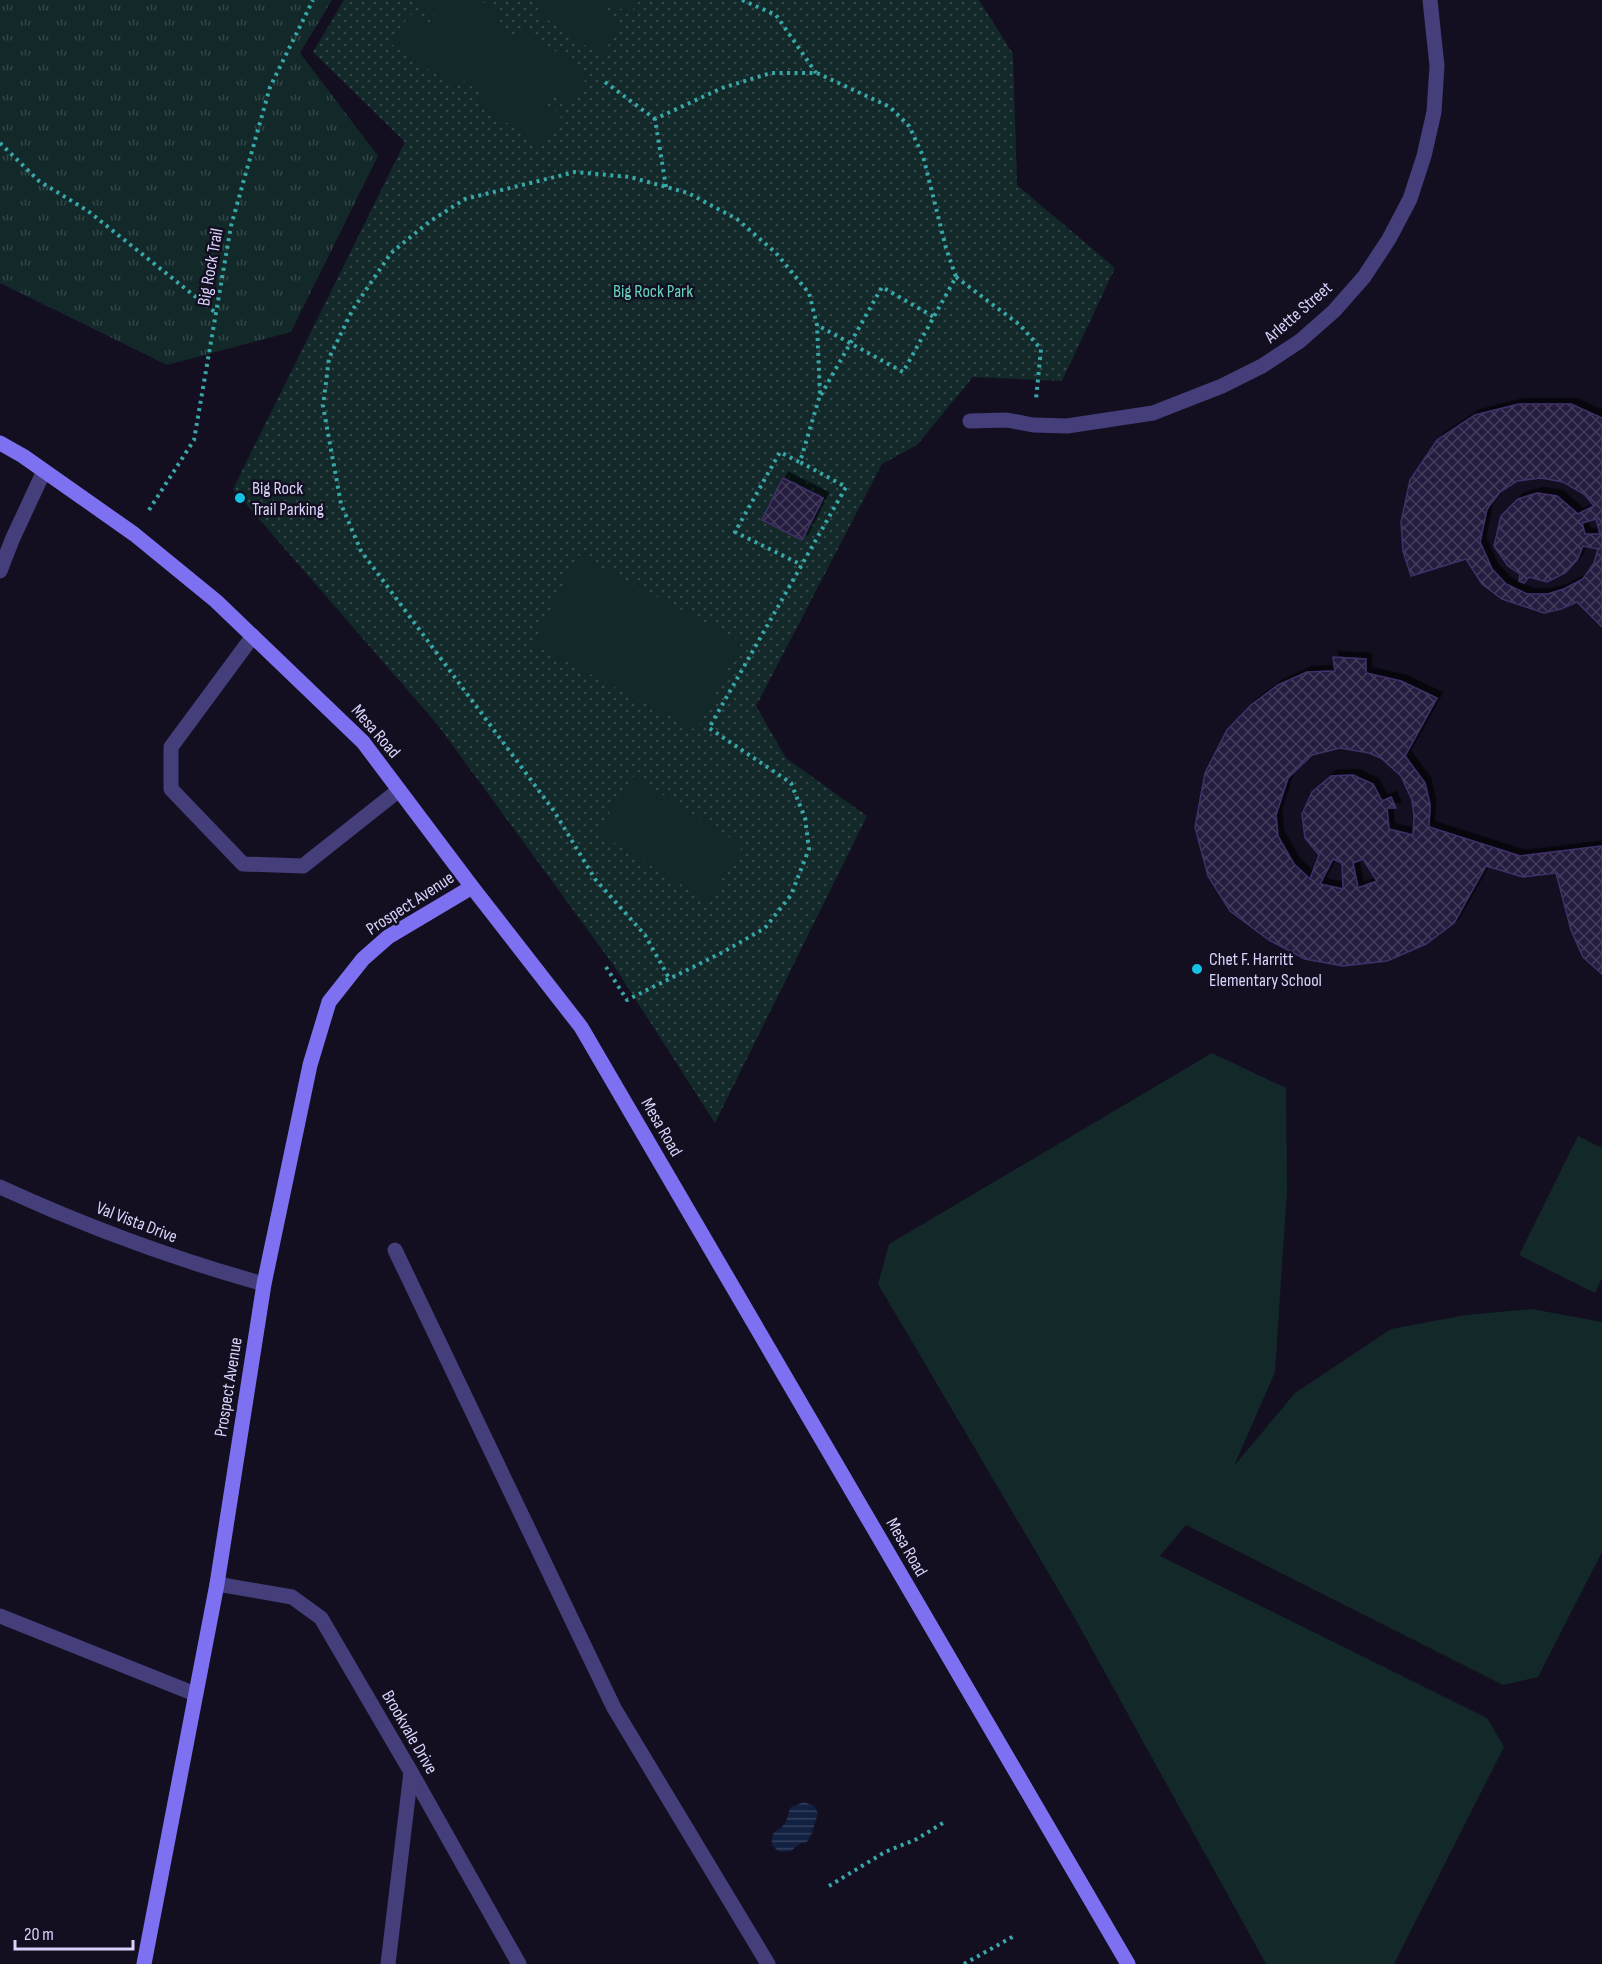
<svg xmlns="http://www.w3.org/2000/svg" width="1602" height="1964" font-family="'Sofia Sans Condensed',sans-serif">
	<defs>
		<pattern id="grass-tufts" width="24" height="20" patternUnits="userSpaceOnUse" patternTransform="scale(1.5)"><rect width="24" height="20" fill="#122829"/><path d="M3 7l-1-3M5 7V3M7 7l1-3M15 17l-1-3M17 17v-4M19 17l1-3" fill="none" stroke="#344649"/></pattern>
		<pattern id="park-dots" width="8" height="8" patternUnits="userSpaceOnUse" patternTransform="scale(1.5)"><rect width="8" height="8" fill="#122829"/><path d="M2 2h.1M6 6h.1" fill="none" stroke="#344649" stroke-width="1.8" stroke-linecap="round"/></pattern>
		<pattern id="water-rules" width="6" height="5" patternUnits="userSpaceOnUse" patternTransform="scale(1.5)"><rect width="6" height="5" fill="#122141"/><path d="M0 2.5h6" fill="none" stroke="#34405d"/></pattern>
		<pattern id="building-cross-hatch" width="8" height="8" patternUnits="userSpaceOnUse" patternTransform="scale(1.5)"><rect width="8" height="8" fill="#261d3f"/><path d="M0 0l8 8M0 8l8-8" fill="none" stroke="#453d5c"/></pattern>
		<filter id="shadow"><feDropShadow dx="5.5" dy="-5.5" stdDeviation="0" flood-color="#0009"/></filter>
	</defs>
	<rect width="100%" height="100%" fill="#130f20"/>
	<path fill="url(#grass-tufts)" d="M0,0H332L300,53L378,156L291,332L167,365L0,283Z"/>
	<path fill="url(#park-dots)" d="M344,0H979L1013,54L1017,185L1115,268L1062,381L973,377L917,445L882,464L756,706L786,758L867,816L715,1123L614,966L437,724L233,489L405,142L313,52Z"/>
	<g fill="#122829">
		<path d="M418,0H479L503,16L497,26L517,39L524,30L589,74L569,105L551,93L545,104L562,115L541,146L476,102L481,93L461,79L455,87L390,43L410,14L428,25L435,14L417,2Z"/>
		<path d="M538,0H639L630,14L611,3L604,14L621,26L601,56L536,12L542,3Z"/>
		<path d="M578,555L742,642L696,730L533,644Z"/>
		<path d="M633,776L743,846L708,901L597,832Z"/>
		<path d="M1212,1053L1286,1088L1287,1191L1275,1372L1234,1466L1295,1393L1391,1329L1466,1315L1532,1309L1602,1322V1552L1538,1677L1503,1685L1186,1525L1160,1556L1487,1718L1504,1747L1394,1964H1266L1072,1613L878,1284L889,1244Z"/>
		<path d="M1578,1136L1602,1148V1278L1595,1293L1519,1255Z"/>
	</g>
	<path fill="url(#water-rules)" d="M804,1802L814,1806L818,1813L812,1833L807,1842L799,1844L791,1851L779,1852L772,1845C771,1826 780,1834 786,1821C788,1817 788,1812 791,1807Z"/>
	<g fill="url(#building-cross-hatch)" stroke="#3f3169" stroke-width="1.5" fill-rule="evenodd" filter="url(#shadow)">
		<path d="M1519,404H1571L1602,418V627L1577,602L1561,609L1544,613L1502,599L1482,584L1466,559L1411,576L1403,551L1401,522L1410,480L1437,440L1475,415ZM1541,478L1563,482L1584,494L1594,506L1578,514L1557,496L1537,493L1518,499L1501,516L1494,546L1508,566L1520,574L1519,581L1524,583L1529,577L1547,582L1565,573L1577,560L1583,546L1598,549L1594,563L1583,579L1564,589L1548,594H1527L1506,584L1492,569L1480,542L1487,509L1500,492L1517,481ZM1596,519L1600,534H1585L1582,523Z"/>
		<path d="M783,478L823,498L802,540L762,520Z"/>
		<path d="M1333,657L1366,659V673L1401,681L1437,698L1405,756L1425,783L1430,804L1429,827L1520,856L1602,846V974L1583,957L1571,930L1556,873L1523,877L1486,866L1454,923L1426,944L1387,961L1343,966L1305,959L1269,940L1230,911L1208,876L1195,827L1205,773L1227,730L1251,705L1278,685L1307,672L1335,671ZM1340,748L1369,753L1381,758L1401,776L1412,800L1414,817L1413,835L1389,829L1387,808H1396L1391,797L1382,801L1373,784L1353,775L1331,776L1312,792L1302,814L1305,838L1319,855L1310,879L1294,864L1278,836L1276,815L1288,778L1312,755ZM1333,859L1342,863L1343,889L1320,884ZM1363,859L1377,881L1358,888L1353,863Z"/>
	</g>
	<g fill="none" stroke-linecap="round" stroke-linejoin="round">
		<g stroke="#39a7a8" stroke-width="4" stroke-dasharray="3 4.5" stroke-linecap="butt">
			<path d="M742,0L776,15L816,73"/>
			<path d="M605,82L655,119"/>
			<path d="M0,143L39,181L88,211L216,313"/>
			<path d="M666,187L655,119L722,88L771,73H817L890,107L909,126L923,156L946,248L956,277L903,372L817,325"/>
			<path d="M956,277L1020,325L1041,349L1036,399"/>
			<path d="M821,395L882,287L934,317"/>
			<path d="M799,462L780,452L735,532L802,565"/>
			<path d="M149,510L194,440L231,226L270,87L313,0"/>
			<path d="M606,967L627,1000L725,951L765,928L791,895L809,849L805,818L791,783L709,728L846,487L800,462L820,395L817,325L809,293L776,253L737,219L688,193L630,177L575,172L465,199L429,222L391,253L353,309L329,358L323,406L341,504L361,551L554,811L595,879L645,935L669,978"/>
			<path d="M829,1886L885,1852L917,1839L946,1821"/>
			<path d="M964,1964L1014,1936"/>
		</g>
		<g stroke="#443e7b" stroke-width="15">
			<path d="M0,571L12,540L44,471"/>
			<path d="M253,636L171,747V789L243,864L303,866L399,790"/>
			<path d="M395,1250L614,1708L768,1964"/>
			<path d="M217,1584L292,1597L321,1618L411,1772L519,1964"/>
			<path d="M0,1616L195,1694"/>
			<path d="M388,1964L411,1772"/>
		</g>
		<g stroke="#443e7b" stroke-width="15">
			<path d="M970,421L1007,420L1033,425L1067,426L1153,413L1222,386L1262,366L1300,341L1334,311L1364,277L1389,239L1410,199L1424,156L1434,112L1437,66L1430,0"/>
			<path d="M0,1187C85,1226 174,1259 264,1284"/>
		</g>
		<g stroke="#7d71f2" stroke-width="15">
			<path d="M0,443L23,456L134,534L216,601L363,742L472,887L581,1027L1128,1964"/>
			<path d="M144,1964L217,1584L264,1284L310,1065L329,1002L363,959L388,937L472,887"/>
		</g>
	</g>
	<g fill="#14c2e4" stroke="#130f20" stroke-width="2">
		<circle cx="240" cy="498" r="6"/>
		<circle cx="1197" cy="969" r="6"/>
	</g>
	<g text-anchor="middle" stroke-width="5" stroke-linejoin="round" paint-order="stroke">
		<g font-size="18" fill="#d9d2fb" stroke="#130f20">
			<text transform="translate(210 267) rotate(-80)" y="6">Big Rock Trail</text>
			<text transform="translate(1298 312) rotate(-41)" y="6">Arlette Street</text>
			<text transform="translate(376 731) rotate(49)" y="6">Mesa Road</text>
			<text transform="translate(410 903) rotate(-33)" y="6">Prospect Avenue</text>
			<text transform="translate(662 1127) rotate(60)" y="6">Mesa Road</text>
			<text transform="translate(137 1222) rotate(21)" y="6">Val Vista Drive</text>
			<text transform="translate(228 1387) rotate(-81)" y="6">Prospect Avenue</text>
			<text transform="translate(907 1547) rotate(60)" y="6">Mesa Road</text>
			<text transform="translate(410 1732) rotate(60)" y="6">Brookvale Drive</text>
		</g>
		<g font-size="18" fill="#65d4bf" stroke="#130f20">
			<text x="653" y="297">Big Rock Park</text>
		</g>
		<g font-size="18" fill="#d9d2fb" stroke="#130f20" text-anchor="start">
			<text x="252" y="494">Big Rock<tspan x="252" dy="21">Trail Parking</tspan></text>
			<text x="1209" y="965">Chet F. Harritt<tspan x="1209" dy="21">Elementary School</tspan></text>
		</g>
	</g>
	<path d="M15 1940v9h118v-9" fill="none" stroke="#d9d2fb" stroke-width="3"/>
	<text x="24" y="1940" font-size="18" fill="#d9d2fb" stroke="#130f20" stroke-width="4.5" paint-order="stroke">20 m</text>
</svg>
